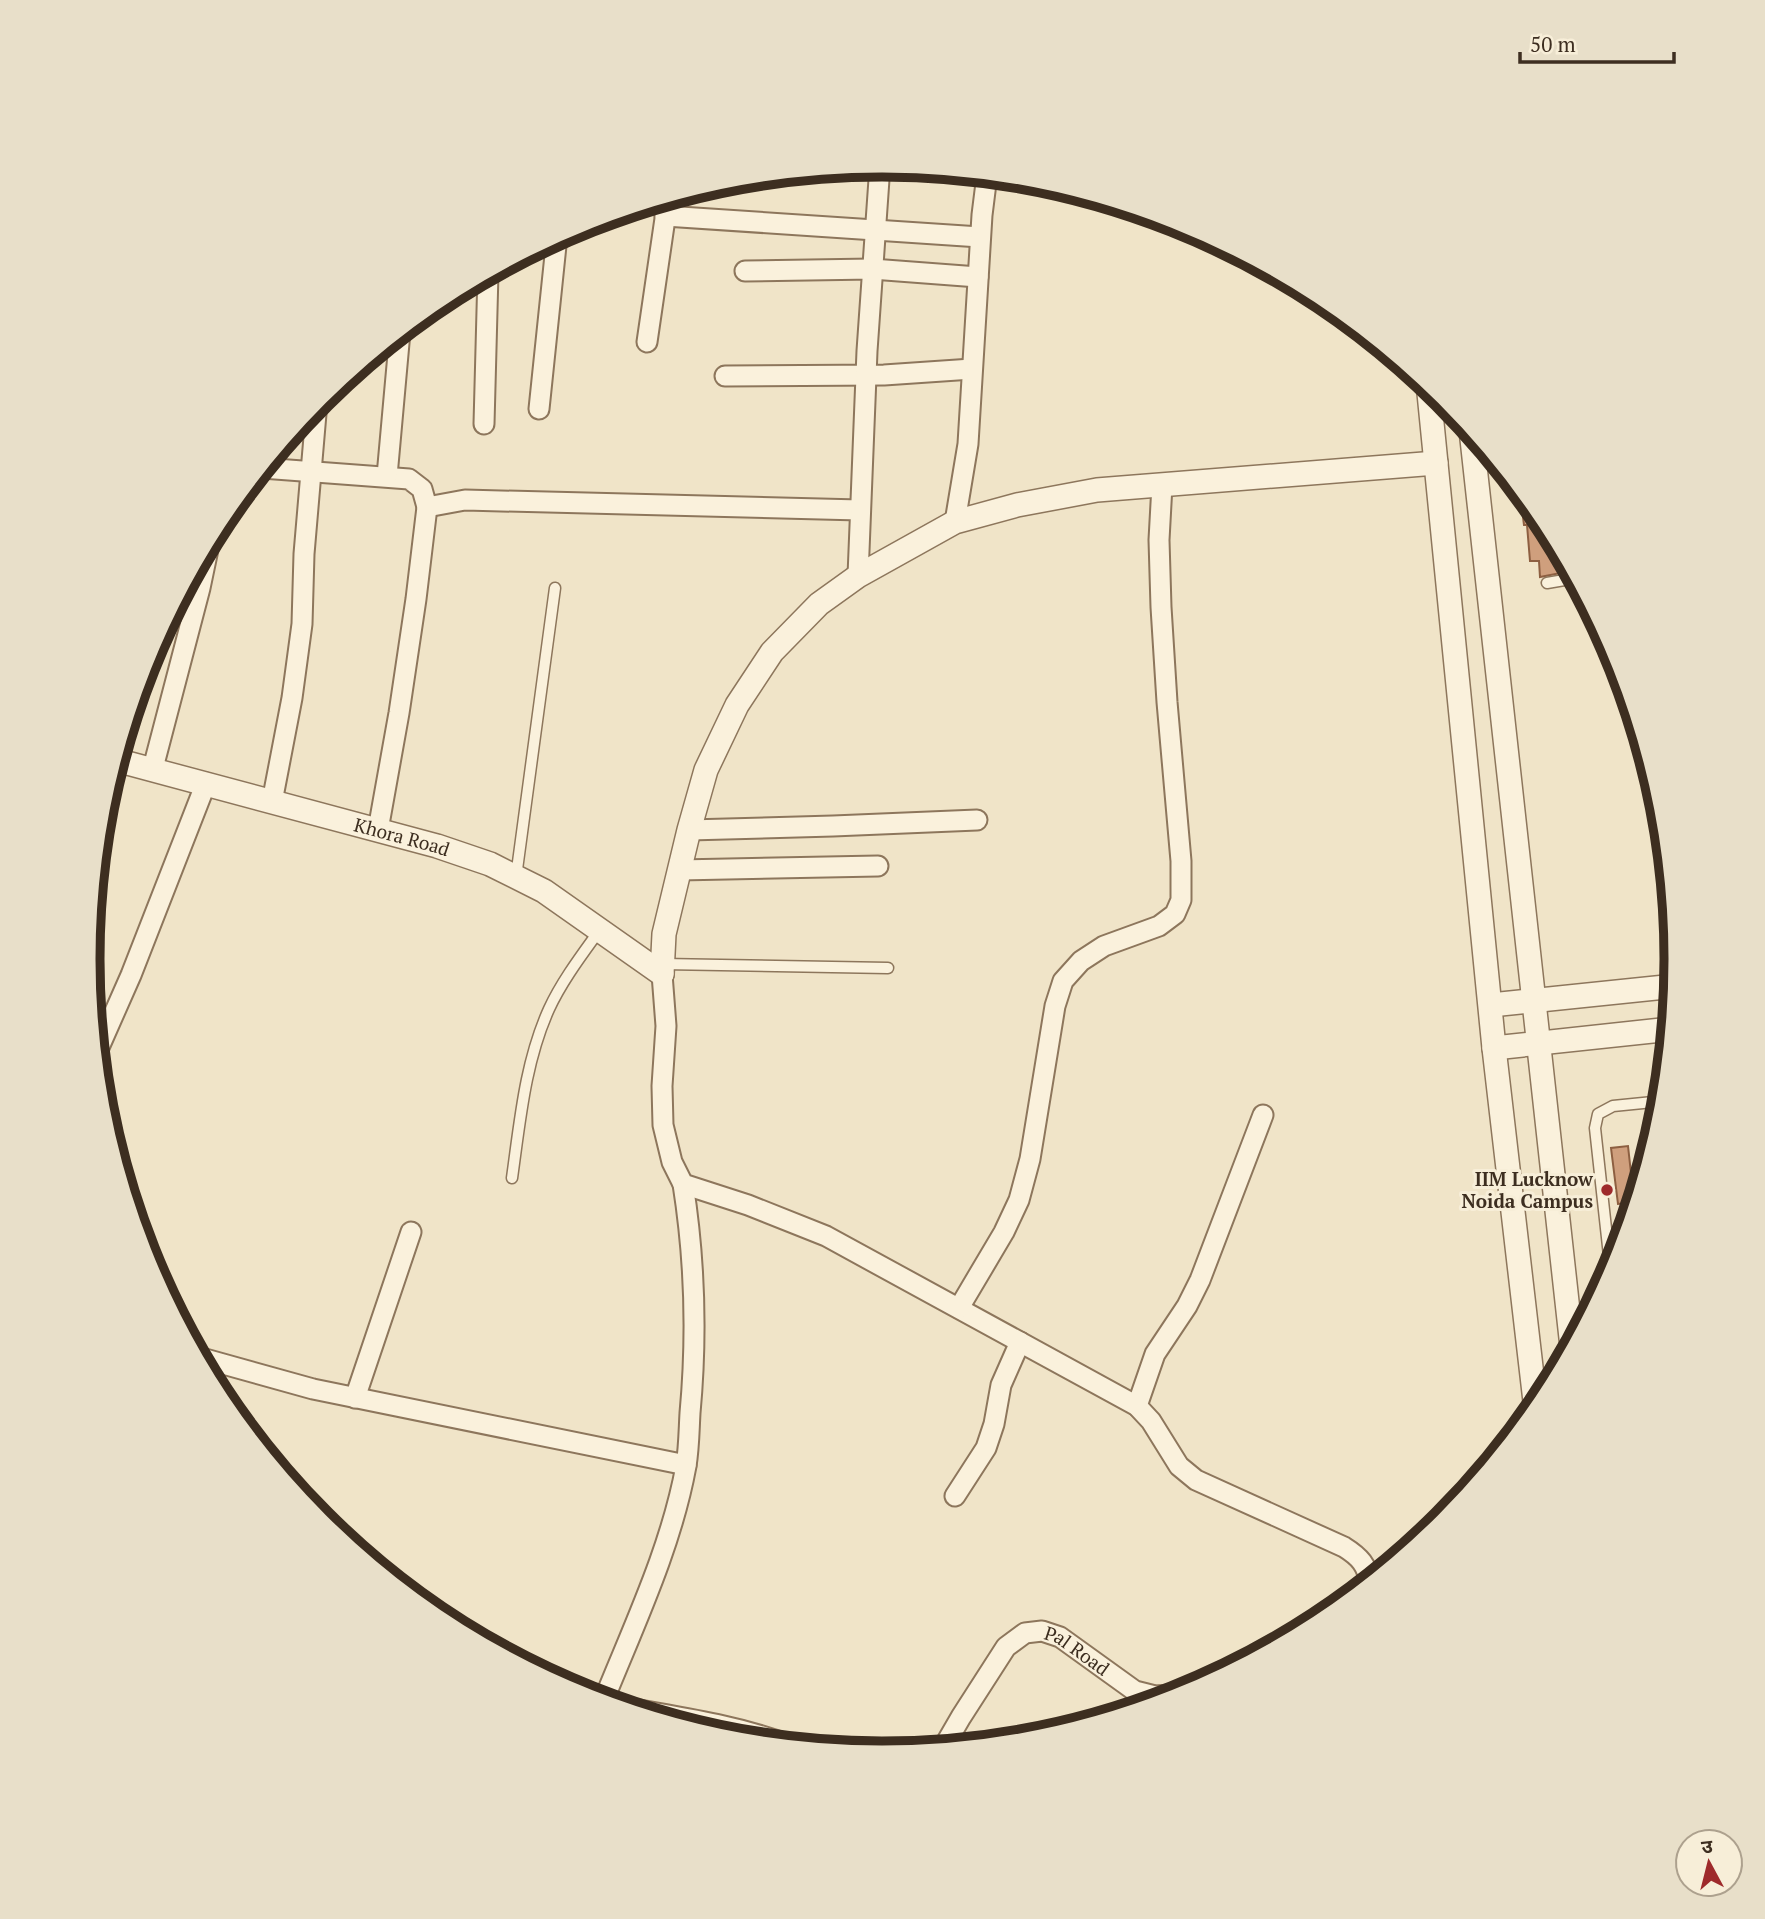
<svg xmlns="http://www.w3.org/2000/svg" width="1765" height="1919" font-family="'PT Serif','Noto Sans Devanagari',serif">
	<rect width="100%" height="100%" fill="#f0e4c8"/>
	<g fill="#cf9f7d" stroke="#8d5f41" stroke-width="2">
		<path d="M1524,494L1544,518L1565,558L1566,572L1540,577L1539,561H1530L1527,525H1524L1522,509L1525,508Z"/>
		<path d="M1628,1146L1631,1173L1645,1171L1636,1202L1618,1204L1611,1148Z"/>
	</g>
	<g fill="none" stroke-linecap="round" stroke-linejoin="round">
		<g stroke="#8d765c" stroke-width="13">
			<g id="service">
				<path d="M1547,583L1576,578"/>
				<path d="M516,877L555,588"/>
				<path d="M663,964L888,968"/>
				<path d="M512,1178C520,1121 525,1062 549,1009C562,981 581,956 599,931"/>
				<path d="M1611,1274L1595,1128L1598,1114L1613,1106L1663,1101"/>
			</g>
		</g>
		<g stroke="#8d765c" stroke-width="23">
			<g id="minor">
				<path d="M665,216L980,237"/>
				<path d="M745,271L872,269L978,277"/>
				<path d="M647,342L668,198"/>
				<path d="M725,376L884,375L972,369"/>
				<path d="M539,409L557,236"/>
				<path d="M484,424L488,273"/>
				<path d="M262,468L409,479L422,489L427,507L416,599L399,713L378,830"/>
				<path d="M387,476L400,332"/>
				<path d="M427,507L465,500L860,510"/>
				<path d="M955,522L968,444L982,215L987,175"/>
				<path d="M858,576L867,351L880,165"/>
				<path d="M153,768L200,588L210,540"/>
				<path d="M272,802L292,698L302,624L304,554L317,402"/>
				<path d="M689,830L833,826L977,820"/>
				<path d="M679,870L878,866"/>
				<path d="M662,974L666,1026L662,1086L663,1125L672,1162L683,1184L748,1205L826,1236L1137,1406L1151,1421L1179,1466L1196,1480L1344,1547C1360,1557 1367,1565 1370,1583"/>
				<path d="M97,1052L131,975L206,783"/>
				<path d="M959,1308L1004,1232L1019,1200L1030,1159L1055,1006L1063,981L1081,961L1104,946L1159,926L1175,914L1181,900V861L1167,702L1161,607L1159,540L1162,485"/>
				<path d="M198,1357L313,1389L686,1465"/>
				<path d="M355,1398L411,1232"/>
				<path d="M1137,1406L1155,1354L1187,1306L1200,1280L1263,1115"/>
				<path d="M955,1496L986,1448L994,1424L1001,1385L1020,1342"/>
				<path d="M603,1702C634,1625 671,1548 686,1466C689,1448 689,1430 690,1413C697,1337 695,1260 683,1184"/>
				<path d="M622,1707C679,1717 735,1725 789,1745"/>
				<path id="s1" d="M943,1748L961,1717L1006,1647L1025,1633L1042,1631L1060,1637L1135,1691L1155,1696L1171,1695L1177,1697"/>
			</g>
		</g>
		<g stroke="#8d765c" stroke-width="26">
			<g id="tertiary">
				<path d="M1428,383L1494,1048L1536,1410"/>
				<path d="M1471,430L1572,1347"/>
				<path id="s2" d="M116,760L437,846L490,864L544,891L662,974"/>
				<path d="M662,974L664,934L689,830L706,770L737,705L772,652L819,604L858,576L955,522L1017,505L1097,490L1436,463"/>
				<path d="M1491,1005L1675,986"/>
				<path d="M1494,1048L1671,1029"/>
			</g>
		</g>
		<use href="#service" stroke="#faf1dc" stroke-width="10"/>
		<use href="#minor" stroke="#faf1dc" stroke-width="19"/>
		<use href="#tertiary" stroke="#faf1dc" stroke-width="23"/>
	</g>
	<circle fill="#9e2a2b" stroke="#f7eed8" stroke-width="2.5" cx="1607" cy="1190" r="7"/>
	<g text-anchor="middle" stroke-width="6" stroke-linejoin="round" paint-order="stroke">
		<g font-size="19" fill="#3d2e20" stroke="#f7eed8">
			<text dy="7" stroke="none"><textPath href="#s2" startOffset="296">Khora Road</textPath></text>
			<text dy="7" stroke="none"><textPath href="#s1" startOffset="200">Pal Road</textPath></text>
		</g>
		<g font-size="19" font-weight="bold" fill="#3d2e20" stroke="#f7eed8" text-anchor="end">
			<text x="1593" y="1186">IIM Lucknow<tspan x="1593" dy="22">Noida Campus</tspan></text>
		</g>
	</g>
	<path d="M0 0H1765V1919H0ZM100 959a782 782 0 1 1 1564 0a782 782 0 1 1-1564 0Z" fill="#e8dfc9" fill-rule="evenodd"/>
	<path fill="none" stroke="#3d2e20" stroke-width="9" d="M100 959a782 782 0 1 1 1564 0a782 782 0 1 1-1564 0Z"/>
	<g transform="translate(1709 1863) rotate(353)"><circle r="33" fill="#f7eed8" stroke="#ada18e" stroke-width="2"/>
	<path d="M0-5L12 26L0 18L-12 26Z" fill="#9e2a2b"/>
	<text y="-10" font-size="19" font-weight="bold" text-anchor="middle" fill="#3d2e20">उ</text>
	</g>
	<path d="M1520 52v10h154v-10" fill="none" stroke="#3d2e20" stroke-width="3.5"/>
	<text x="1530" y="52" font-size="21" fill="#3d2e20" stroke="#f7eed8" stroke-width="5" paint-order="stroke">50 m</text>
</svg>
